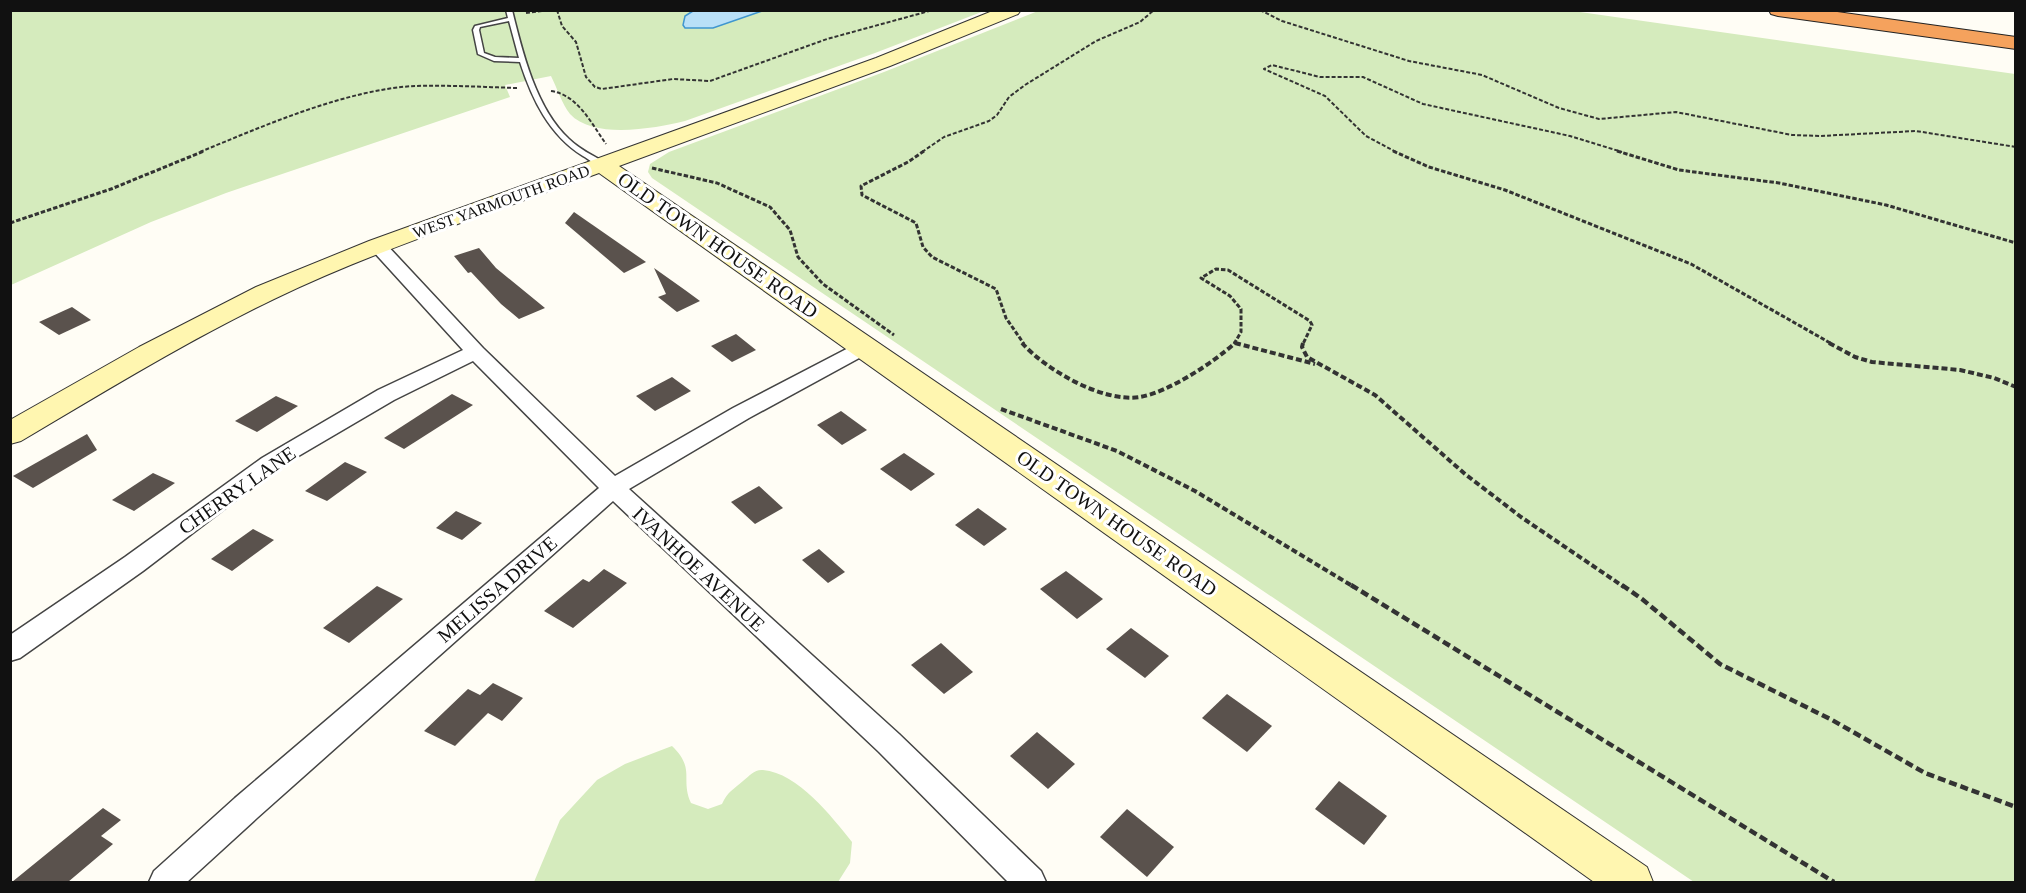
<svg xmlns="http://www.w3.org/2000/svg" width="2026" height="893" font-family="'Times New Roman',serif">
	<rect width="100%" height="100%" fill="#fffdf5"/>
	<g fill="#d5ebbd">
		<path d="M1566,10L2015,74V882H1694L652,178L648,172L650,164L669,152L884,72L1038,11Z"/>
		<path d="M10,11H984L875,53L685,121C656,128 594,140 570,114C562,104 557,88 551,76L505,85L510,97L226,193L151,222L11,285Z"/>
		<path d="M672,746C696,769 680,779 691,803L708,809L722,804C727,792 734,789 743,781C749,776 755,769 763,770C798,773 832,817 852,842L850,863L838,882H534L560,820L597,780L625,764Z"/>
	</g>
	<path fill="#b9e0f7" stroke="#3f96cf" stroke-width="1.5" d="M693,11V10L762,11L713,28H685L683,25L685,16Z"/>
	<g fill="#5a524d">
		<path d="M574,212L646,262L624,273L565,223Z"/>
		<path d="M479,248L496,268L545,308L519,319L501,304L471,272L468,273L454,256Z"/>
		<path d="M654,268L685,290L700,301L677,312L658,297L666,294Z"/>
		<path d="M72,307L91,320L59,335L39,322Z"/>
		<path d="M736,334L756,350L732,362L711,346Z"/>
		<path d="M672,377L691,391L655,411L636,396Z"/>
		<path d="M452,394L473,405L404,449L384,438Z"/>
		<path d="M276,396L298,406L257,432L235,421Z"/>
		<path d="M841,411L867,430L842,445L817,425Z"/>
		<path d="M87,434L97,450L33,488L13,476Z"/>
		<path d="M904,453L935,474L911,491L880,469Z"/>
		<path d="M345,462L367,472L327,501L305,491Z"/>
		<path d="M153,473L175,483L134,511L112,500Z"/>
		<path d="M759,486L783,508L755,524L731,502Z"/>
		<path d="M978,508L1007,529L984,546L955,525Z"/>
		<path d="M456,511L482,523L462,540L436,528Z"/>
		<path d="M253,529L274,540L232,571L211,559Z"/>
		<path d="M819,549L845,572L828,583L802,560Z"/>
		<path d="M604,569L627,583L573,628L544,611L583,579L589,582Z"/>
		<path d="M1066,571L1103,599L1077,619L1040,589Z"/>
		<path d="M377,586L403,599L349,643L323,628Z"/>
		<path d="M1131,628L1169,656L1145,678L1106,649Z"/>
		<path d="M941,643L973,672L944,694L911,665Z"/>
		<path d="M493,683L523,698L502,721L488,713L455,746L424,731L468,689L480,695Z"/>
		<path d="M1227,694L1272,726L1247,752L1202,718Z"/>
		<path d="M1037,732L1075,764L1048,789L1010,756Z"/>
		<path d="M1339,781L1387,816L1364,845L1315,809Z"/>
		<path d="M103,808L121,820L101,836L113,844L68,882H12Z"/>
		<path d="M1127,809L1174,847L1147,877L1100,837Z"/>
	</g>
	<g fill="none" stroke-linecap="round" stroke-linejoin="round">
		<g stroke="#444" stroke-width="3">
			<path id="lane" d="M506,10H512C522,51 536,109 569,139C579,149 592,155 604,162V166C596,166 590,160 583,156C549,135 532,99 520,62L494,61L478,54L473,30L475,26L508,18ZM509,21L519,58L495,57L484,53L479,30L480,27Z"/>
		</g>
		<g stroke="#444" stroke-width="3">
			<path id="street" d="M378,241L384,242L483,348L615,476L733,408L858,343H872L875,347L872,351L749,418L629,489L899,734L1041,871L1046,882H1008L879,752L613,501L257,818L187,882H149L154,871L235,798L599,488L473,361L394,400L278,468L143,571L20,658L10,661V635L125,557L262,458L378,390L463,350L372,250L369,246L372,242Z"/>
		</g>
		<g stroke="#333" stroke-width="2">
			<path id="secondary" d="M995,10H1021L1018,14L890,66L619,166L1647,867L1653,882H1594L599,173C491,213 378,249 274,299C187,341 104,392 21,441L10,444V420L139,347L256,287L369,241L876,58Z"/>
		</g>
		<g stroke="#222" stroke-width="2">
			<path id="highway" d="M1769,10H1823L2016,37V49L1778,16L1771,14Z"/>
		</g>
		<g stroke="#333" stroke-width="2" stroke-dasharray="4 2" stroke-linecap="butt">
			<path d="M557,10L562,26L576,42L586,77L595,87L602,89L673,79L710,81L827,39L933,10"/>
			<path d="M1260,10L1282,21L1409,61L1482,75L1559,108L1599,119L1676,112L1792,135L1820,136L1916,131L2016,147"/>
			<path d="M526,13L550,10"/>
			<path d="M551,91C578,95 591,123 606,144"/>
			<path d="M200,152C263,126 348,89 415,86C449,85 483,87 517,88"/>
			<path d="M922,152L944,137L989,121L997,115L1009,97L1025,85L1096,41L1140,22L1154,10"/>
			<path d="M1396,152L1366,136L1325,96L1264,69L1272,65L1320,77H1363L1423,104L1570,136L1622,152"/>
		</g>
		<g stroke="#333" stroke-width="3" stroke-dasharray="4.5 2" stroke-linecap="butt">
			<path d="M924,151L908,162L861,186L862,195L916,223L923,247L932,257L996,289L1006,318L1024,344"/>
			<path d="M1393,151L1429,167L1505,190L1691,264L1832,344"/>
			<path d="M1617,151L1679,170L1779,183L1886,205L2016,243"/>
			<path d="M652,168L717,183L770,207L790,230L798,257L823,284L894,335"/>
			<path d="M10,223L111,189L204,151"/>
			<path d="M1235,343L1239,344"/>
			<path d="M1234,344L1241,332V309L1230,296L1201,278L1216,269L1228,270L1310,321L1312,325L1303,344"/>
		</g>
		<g stroke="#333" stroke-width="4" stroke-dasharray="6 3" stroke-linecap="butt">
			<path d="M1022,343C1046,370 1103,403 1140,397C1169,392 1214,362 1235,343"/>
			<path d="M1235,343L1315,364"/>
			<path d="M1303,343L1302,347L1307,357L1375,395L1465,474L1521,517L1624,587"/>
			<path d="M1829,343L1855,357L1872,362L1960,370L1994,378L2016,387"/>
			<path d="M1001,409L1117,451L1195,491L1354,587"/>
		</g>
		<g stroke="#333" stroke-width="4.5" stroke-dasharray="8 4" stroke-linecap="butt">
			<path d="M1351,585L1834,882"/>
			<path d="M1622,585L1642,599L1720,664L1832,720L1925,773L2016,807"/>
		</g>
		<use href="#lane" fill="#fff" fill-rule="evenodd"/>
		<use href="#street" fill="#fff" fill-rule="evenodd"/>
		<use href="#secondary" fill="#fff6b0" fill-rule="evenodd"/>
		<use href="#highway" fill="#f5a25d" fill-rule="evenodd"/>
	</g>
	<g text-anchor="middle" stroke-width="6" stroke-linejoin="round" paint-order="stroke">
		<g font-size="16" fill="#111" stroke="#fff">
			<text transform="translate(501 201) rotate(-20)" y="6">WEST YARMOUTH ROAD</text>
		</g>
		<g font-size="20" fill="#111" stroke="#fff">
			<text transform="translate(718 245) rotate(35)" y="7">OLD TOWN HOUSE ROAD</text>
			<text transform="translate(237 490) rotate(-35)" y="7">CHERRY LANE</text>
			<text transform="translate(1117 523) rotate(35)" y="7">OLD TOWN HOUSE ROAD</text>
			<text transform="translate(699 569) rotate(43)" y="7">IVANHOE AVENUE</text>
			<text transform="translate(497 589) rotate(-41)" y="7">MELISSA DRIVE</text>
		</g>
	</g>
	<rect width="2026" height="893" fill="none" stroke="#111111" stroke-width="24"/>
</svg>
